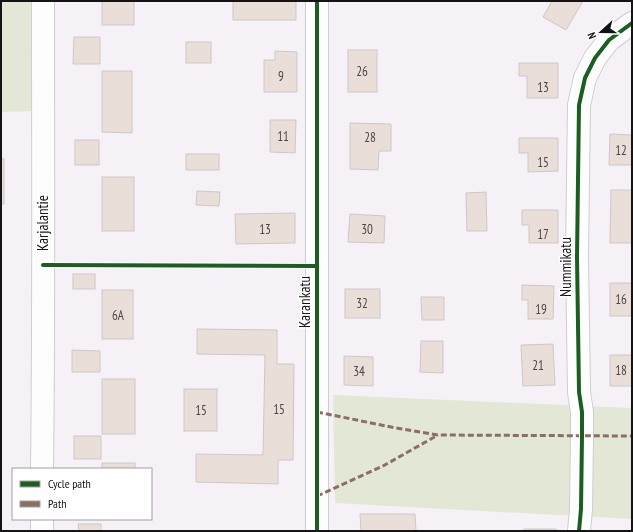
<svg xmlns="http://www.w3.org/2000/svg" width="633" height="532" font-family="'PT Sans Narrow',sans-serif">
	<rect width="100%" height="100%" fill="#f5f1f7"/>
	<g fill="#e2e8d5">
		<path d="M1,1H35V111L1,112Z"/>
		<path d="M333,395L632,408V519L335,503Z"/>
	</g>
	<g fill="#e9ded8" stroke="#ccc8c9">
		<rect x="102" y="1" width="32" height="24"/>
		<rect x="233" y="1" width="63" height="19"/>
		<path d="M552,1H583L566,30L543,17Z"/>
		<path d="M74,37H100V64H73Z"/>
		<rect x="186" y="42" width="25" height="21"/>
		<rect x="348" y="50" width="29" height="42"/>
		<path d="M275,51L297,52V92H264V60H275Z"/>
		<path d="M519,63H558V98H527V76H519Z"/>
		<path d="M102,71H132V133L102,132Z"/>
		<path d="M270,120H296L295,153L270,152Z"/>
		<path d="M350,123L391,124V151H379L378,170L350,169Z"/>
		<path d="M610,134L632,135V165H609Z"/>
		<path d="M519,138H558V171L528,172V153H519Z"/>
		<rect x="75" y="140" width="24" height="25"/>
		<rect x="186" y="154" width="33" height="16"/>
		<rect x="1" y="159" width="3" height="45"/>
		<rect x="102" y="177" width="32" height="54"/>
		<path d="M611,190H632V243H610Z"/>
		<path d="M197,191L220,192L219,206L196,205Z"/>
		<path d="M486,192L487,231H467L466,193Z"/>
		<path d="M522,210H558V243H529V225H522Z"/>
		<path d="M295,213V243L236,244L235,214Z"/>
		<path d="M350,214L385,216L384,243L348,242Z"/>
		<rect x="73" y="274" width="22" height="15"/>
		<rect x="610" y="283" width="22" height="33"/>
		<path d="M522,285L554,286L553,319H528V300H522Z"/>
		<rect x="345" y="289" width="35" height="29"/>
		<rect x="102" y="290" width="31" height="49"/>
		<path d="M421,297H444V320H422Z"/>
		<path d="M197,329L277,330V364H294L293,460H278V484L196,482V454L263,455L265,355L197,354Z"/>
		<path d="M421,341H443V373L420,372Z"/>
		<path d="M553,344L555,385L523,386L521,345Z"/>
		<path d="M72,350L100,351V372H72Z"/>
		<rect x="610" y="355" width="22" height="31"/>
		<path d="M344,356L373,357V386L344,385Z"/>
		<rect x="102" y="379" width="33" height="55"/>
		<rect x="184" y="389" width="33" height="42"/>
		<rect x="74" y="436" width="27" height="23"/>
		<rect x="102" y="463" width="33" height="6"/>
		<path d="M360,514H415L416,531H361Z"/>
		<path d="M78,524H101V531H79Z"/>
		<rect x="524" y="529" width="32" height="2"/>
	</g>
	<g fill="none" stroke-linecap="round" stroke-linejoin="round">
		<g stroke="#d0cdd2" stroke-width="24">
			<g id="minor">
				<path d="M317,1V531"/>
				<path d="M42,469C44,313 43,157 43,1"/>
				<path d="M42,531V519"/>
				<path d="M579,531L581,509L582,436V412L579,392L577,257L579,105L585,78L595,58L609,40L632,23"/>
			</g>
		</g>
		<use href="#minor" stroke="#fefdfe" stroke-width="22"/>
		<g stroke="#8d6e63" stroke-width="3" stroke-dasharray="6 3" stroke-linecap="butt">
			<path d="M317,412L396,428L438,435L632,436"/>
			<path d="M317,496L383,466L438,435"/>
		</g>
		<g stroke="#fefefe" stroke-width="6">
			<g id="cycleway">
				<path d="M317,1V531"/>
				<path d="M43,265L317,266"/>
				<path d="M579,531L581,509L582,436V412L579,392L577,257L579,105L585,78L595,58L609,40L632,23"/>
			</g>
		</g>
		<use href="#cycleway" stroke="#1b5e20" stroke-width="4"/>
	</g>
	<g text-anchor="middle" stroke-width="3" stroke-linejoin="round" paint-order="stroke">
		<g font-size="13" fill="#4b4647">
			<text x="362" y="76">26</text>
			<text x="281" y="81">9</text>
			<text x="543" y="92">13</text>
			<text x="283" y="141">11</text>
			<text x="370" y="142">28</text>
			<text x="621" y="155">12</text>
			<text x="543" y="167">15</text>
			<text x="265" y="234">13</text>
			<text x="367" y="234">30</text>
			<text x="543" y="239">17</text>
			<text x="621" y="304">16</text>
			<text x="362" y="308">32</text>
			<text x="541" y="314">19</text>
			<text x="118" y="320">6A</text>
			<text x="538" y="370">21</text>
			<text x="621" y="375">18</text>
			<text x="359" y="376">34</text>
			<text x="279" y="414">15</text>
			<text x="201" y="415">15</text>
		</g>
		<g font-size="15" fill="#161317" stroke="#fefefe">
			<text transform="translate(43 223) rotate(-90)" y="5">Karjalantie</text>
			<text transform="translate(566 267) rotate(-90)" y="5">Nummikatu</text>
			<text transform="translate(305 302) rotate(-90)" y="5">Karankatu</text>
		</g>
	</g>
	<rect width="633" height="532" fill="none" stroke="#161317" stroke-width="4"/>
	<rect x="12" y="468" width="140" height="52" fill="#fefefe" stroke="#a1a0a2"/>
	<rect x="20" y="481" width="20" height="6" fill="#1b5e20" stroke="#a1a0a2"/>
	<text x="48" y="488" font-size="12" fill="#161317">Cycle path</text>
	<rect x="20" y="501" width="20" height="6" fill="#8d6e63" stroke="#a1a0a2"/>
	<text x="48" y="508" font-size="12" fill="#161317">Path</text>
	<g transform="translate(601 32) rotate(249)" stroke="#fefefe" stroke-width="3" paint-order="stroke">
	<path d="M0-3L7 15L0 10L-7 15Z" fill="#161317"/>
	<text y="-6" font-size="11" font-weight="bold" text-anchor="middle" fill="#161317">N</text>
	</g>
</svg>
